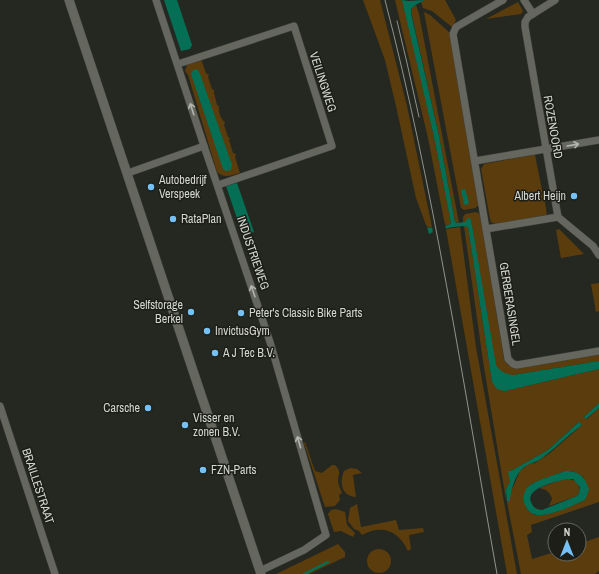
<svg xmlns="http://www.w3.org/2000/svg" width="599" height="574" font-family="'Archivo Narrow',sans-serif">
	<rect width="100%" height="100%" fill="#252820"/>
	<g fill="#5b3c0c" fill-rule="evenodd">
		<path d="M363,0H380L407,106L432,227L429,228L426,225L416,198L396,106L385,60Z"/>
		<path d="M395,0H402C421,74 437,148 451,223L449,225H445L428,138Z"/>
		<path d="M425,0H445L456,20L452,27L432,11L423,8L421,2Z"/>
		<path d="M518,2L523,11L521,14L486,19Z"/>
		<path d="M416,5L419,14L459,223L455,222L439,136L411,11L413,7Z"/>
		<path d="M424,12L430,15L450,33L479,205L475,208L464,210L461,208Z"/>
		<path d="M201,59L206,73L209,75L208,77L212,89L214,90V93L217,105L219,106C218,111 221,120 225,122L224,125L228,137L230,138L229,140L233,153L236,154L235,157L240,173C231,175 224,179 217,172L188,75L185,71L187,65Z"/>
		<path d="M533,155H535L543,195H544L547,216L495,224L491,222L490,219L481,169L484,164Z"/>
		<path d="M476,212L480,214L504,359L508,365L514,368H519L599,354V361L513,375C503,374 497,370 494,361L471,219L463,223V217L465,214Z"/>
		<path d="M464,226L468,227L492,382L505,391L599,369V403L584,417L587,419L599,408V502L531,525L532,532L527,535L532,559L555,552V554H579V544L599,537V571L595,574H521L507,502L510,501V494L520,471L528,464L535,463L550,453L582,425L579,422L548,450L511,471L510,481L506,490V500L483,361ZM565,471C574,471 578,472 584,478L585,500C572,505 553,515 539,515C533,516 530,512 526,508L528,487L533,483Z"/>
		<path d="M460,227L476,347L517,574H507L446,229Z"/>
		<path d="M559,229L584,254L561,258L556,230Z"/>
		<path d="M599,283V311L596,312L591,284Z"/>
		<path d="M305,442L315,471L322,473L332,465H335C341,471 339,473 338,480C338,484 340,489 342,493L339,495L340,500L335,506L325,507L304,443Z"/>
		<path d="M350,468L357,469L362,473L353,475L356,497C342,496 339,483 344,471Z"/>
		<path d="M568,479C577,479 583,488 577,496L549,506L552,499C550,492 546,489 539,488L557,481Z"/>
		<path d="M357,504L361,527L396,520L399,530L423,528L424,532L409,535L411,549L408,551C399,531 382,524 362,535L359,531L354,529L348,521L350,508Z"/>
		<path d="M336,509L345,512L347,525L355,533L353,537L341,531L334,532L328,514L331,510Z"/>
		<path d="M338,544L345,552V557L309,574H276Z"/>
		<circle cx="379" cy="561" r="12"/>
	</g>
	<g fill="#056f55" fill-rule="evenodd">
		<path d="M164,0H177L192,45L190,49L181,51Z"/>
		<path d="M402,0L408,1L425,0C419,3 410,6 411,13L439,136L455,222L457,223L465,222L468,218L471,219L496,365C500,371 505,374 513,375L599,361V369L505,391L497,389L492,382L468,227C461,224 436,230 429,234L427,227L429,228L449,225L451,223L434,137Z"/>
		<path d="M196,69L199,71L232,165L231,170L226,171L223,169L191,74L192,71Z"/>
		<path d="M237,183L254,232L243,236L226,186Z"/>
		<path d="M465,189L469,203L466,205L464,204L461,190Z"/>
		<path d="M599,403V408L586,419L584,417Z"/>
		<path d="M579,422L582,425C568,435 556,448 542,458C534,464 527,463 521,470C515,476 510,493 510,501L507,502L506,490L510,481L508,471H511L548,450Z"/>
		<path d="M565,471C579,471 585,476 589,490L585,500C571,506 556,514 541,515C526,517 518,497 528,487C535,480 556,475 565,471ZM568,479H573L580,487L579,493L577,496L542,510C538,510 534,508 532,504C522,488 558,481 568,479Z"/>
	</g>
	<path fill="#252820" d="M445,223L446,231L433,234L432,225Z"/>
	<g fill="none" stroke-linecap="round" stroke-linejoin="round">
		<path stroke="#056f55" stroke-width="2.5" d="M304,574L328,562"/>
		<g stroke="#41433e" stroke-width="8">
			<g id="minor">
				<path d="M156,0L204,146L270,342L326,535L304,550L260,571"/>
				<path d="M503,0L456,27L453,34L508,359L513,364L517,365L599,351"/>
				<path d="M524,0L533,14"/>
				<path d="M555,0L528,17L525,22V27L558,217L593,246L599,255"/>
				<path d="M178,64L294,26L332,146L218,185"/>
				<path d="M475,161L599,140"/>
				<path d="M128,173L204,146"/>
				<path d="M486,229L558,217"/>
				<path d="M0,406L55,574"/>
			</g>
		</g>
		<g stroke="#41433e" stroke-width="10">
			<path id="tertiary" d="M69,0L261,574"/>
		</g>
		<use href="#minor" stroke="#65675f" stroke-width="7"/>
		<use href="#tertiary" stroke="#65675f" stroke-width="9"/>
		<g stroke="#90928c" stroke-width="1">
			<path d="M385,0C434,189 463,382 497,574"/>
			<path d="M397,21L407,63L419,117"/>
		</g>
	</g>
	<defs><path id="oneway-shaft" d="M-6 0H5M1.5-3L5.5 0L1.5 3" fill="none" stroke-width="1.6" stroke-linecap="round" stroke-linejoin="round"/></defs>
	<g stroke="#b3b5af">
		<use href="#oneway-shaft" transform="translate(192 109) rotate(-108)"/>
		<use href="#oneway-shaft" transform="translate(573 145) rotate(-10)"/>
		<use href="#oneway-shaft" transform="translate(253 291) rotate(-109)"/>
		<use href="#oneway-shaft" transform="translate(299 442) rotate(-106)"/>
	</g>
	<g fill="#75c0f6" stroke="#1c1e17" stroke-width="1.5">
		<circle cx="151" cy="187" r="4"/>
		<circle cx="574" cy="196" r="4"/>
		<circle cx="173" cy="219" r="4"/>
		<circle cx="191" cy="312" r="4"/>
		<circle cx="241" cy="313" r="4"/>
		<circle cx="207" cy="331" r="4"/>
		<circle cx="215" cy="353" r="4"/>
		<circle cx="148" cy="408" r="4"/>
		<circle cx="185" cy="425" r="4"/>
		<circle cx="203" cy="470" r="4"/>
	</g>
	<g text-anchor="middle" stroke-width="3" stroke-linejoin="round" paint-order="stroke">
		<g font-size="12" fill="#d4d6d1" stroke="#1c1e17">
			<text transform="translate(323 82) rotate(72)" y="4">VEILINGWEG</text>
			<text transform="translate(553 127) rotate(80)" y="4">ROZENOORD</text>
			<text transform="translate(253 253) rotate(71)" y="4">INDUSTRIEWEG</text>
			<text transform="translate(510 304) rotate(81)" y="4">GERBERASINGEL</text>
			<text transform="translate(38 486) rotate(72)" y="4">BRAILLESTRAAT</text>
		</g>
		<g font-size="12" fill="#d4d6d1" stroke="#1c1e17" text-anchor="start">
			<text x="159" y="184">Autobedrijf<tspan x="159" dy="14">Verspeek</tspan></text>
			<text x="566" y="200" text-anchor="end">Albert Heijn</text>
			<text x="181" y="223">RataPlan</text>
			<text x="183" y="309" text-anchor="end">Selfstorage<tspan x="183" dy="14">Berkel</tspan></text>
			<text x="249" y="317">Peter's Classic Bike Parts</text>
			<text x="215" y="335">InvictusGym</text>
			<text x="223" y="357">A J Tec B.V.</text>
			<text x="140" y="412" text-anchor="end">Carsche</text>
			<text x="193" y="422">Visser en<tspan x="193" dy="14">zonen B.V.</tspan></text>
			<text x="211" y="474">FZN-Parts</text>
		</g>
	</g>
	<g transform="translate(567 542)"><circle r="19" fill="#1c1e17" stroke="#666861"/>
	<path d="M0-3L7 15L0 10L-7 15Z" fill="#75c0f6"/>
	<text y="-6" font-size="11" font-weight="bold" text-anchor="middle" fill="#d4d6d1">N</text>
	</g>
</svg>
